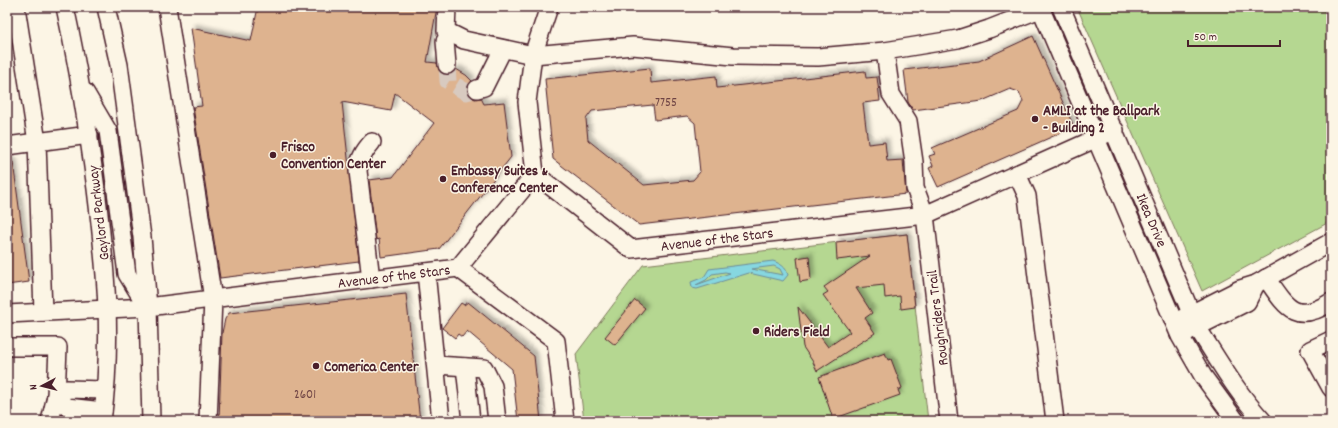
<svg xmlns="http://www.w3.org/2000/svg" width="1338" height="428" font-family="Dekko,sans-serif">
	<defs>
		<filter id="shadow"><feDropShadow dx="3.5" dy="-3.5" stdDeviation="2" flood-color="#0004"/></filter>
	</defs>
	<rect width="100%" height="100%" fill="#fcf5e5"/>
	<filter id="ink" filterUnits="userSpaceOnUse"><feTurbulence type="fractalNoise" baseFrequency=".025" numOctaves="2"/><feDisplacementMap in="SourceGraphic" scale="8" xChannelSelector="R" yChannelSelector="G"/><feConvolveMatrix kernelMatrix="1 2 1 2 8 2 1 2 1" color-interpolation-filters="sRGB"/></filter>
	<g filter="url(#ink)">
		<g fill="#b5d791" stroke="#807b5e">
			<path d="M1077,7H1331V221L1202,291Z"/>
			<path d="M907,234L928,421H584L576,354L643,265Z"/>
		</g>
		<path fill="#86d7e0" stroke="#6e8d98" fill-rule="evenodd" d="M773,261C781,264 786,267 788,275L783,281L749,273L697,289L692,288L691,282L704,277L709,269ZM774,266L780,269L783,275L751,269ZM725,272L730,273L696,285L706,280L712,274Z"/>
		<g fill="#deb38f" stroke="#4a1f2b" fill-rule="evenodd" filter="url(#shadow)">
			<path d="M258,7H437L427,62L437,63L439,70L443,74L452,73L456,69L466,75L472,81L467,87L470,96L475,99L481,98L484,104L504,102L511,157L439,249L381,257L379,239L376,240L369,180L393,177L434,123L395,93L391,111L342,102L359,261L220,278L193,107L202,106L191,28L251,41Z"/>
			<path d="M1033,36L1074,127L938,187L929,168L933,166L929,156L935,154L932,148L1018,111L1023,101L1019,92L1010,89L982,101L913,110L908,102L904,70L979,61Z"/>
			<path d="M650,68L651,83L716,76L717,88L865,71L866,78L877,77L880,101L863,103L868,144L885,142L887,161L903,160L906,194L639,225L553,159L545,79ZM653,105L655,120L687,116L695,123L700,172L693,180L644,185L588,140L586,119L592,111Z"/>
			<path d="M7,162H13L29,282L7,285Z"/>
			<path d="M907,234L915,307L901,309L900,296L885,298L884,285L856,288L872,313L865,318L875,333L817,371L813,362L803,347L798,307L828,347L850,332L823,295L828,292L824,287L870,256L837,260L836,242Z"/>
			<path d="M809,256L811,280L800,282L797,258Z"/>
			<path d="M406,294L420,421H219L222,333L225,319L229,313Z"/>
			<path d="M635,300L645,308L615,345L605,337Z"/>
			<path d="M468,302L534,356L541,421H518L512,369L467,331L462,337L458,334L455,338L442,328L461,303L464,305Z"/>
			<path d="M885,353L888,360L891,359L902,388L898,390L900,395L833,419L819,377Z"/>
		</g>
		<g fill="none" stroke-linecap="round" stroke-linejoin="round">
			<path stroke="#d8cac0" stroke-width="17" stroke-dasharray="17 8" stroke-linecap="butt" d="M447,65L448,81L466,92L477,89"/>
			<g stroke="#4a1f2b" stroke-width="20">
				<g id="minor">
					<path d="M16,7L37,142L43,312"/>
					<path d="M65,7C78,67 88,128 96,189C106,270 113,340 102,421"/>
					<path d="M106,7L119,65L142,237L148,307L151,421"/>
					<path d="M167,7L213,299L208,421"/>
					<path d="M447,7L446,31L464,40L533,55L633,46L733,56L818,57L885,51L958,39L989,29L1040,9"/>
					<path d="M1040,7L1180,336L1203,376L1236,421"/>
					<path d="M1061,7L1197,327C1218,360 1237,393 1263,421"/>
					<path d="M445,41L447,65"/>
					<path d="M885,51L891,94L908,121L914,162L915,188L925,215L949,421"/>
					<path d="M477,89L484,87L503,49"/>
					<path d="M85,92L108,131L127,274L146,305"/>
					<path d="M7,146L89,135"/>
					<path d="M535,174L631,249L925,215L1115,130"/>
					<path d="M535,174L527,102L533,55L549,7"/>
					<path d="M1017,174L1027,196L1055,421"/>
					<path d="M458,268L556,341L565,421"/>
					<path d="M426,272L441,421"/>
					<path d="M1266,278C1286,307 1295,325 1331,302"/>
					<path d="M371,279L358,171C359,159 364,151 372,142"/>
					<path d="M7,314L148,307L458,268L535,174"/>
					<path d="M1181,319L1240,289L1256,284L1331,242"/>
					<path d="M1187,332L1247,302L1256,284"/>
					<path d="M1331,340L1310,350L1331,388"/>
					<path d="M7,347H58L56,396L50,421"/>
					<path d="M436,365L484,368L493,386L497,421"/>
					<path d="M465,367L471,421"/>
					<path d="M56,396L67,407L103,411"/>
					<path d="M56,396L67,389L105,390"/>
				</g>
			</g>
			<use href="#minor" stroke="#fcf5e5" stroke-width="17"/>
		</g>
	</g>
	<g fill="#4a1f2b" stroke="#fcf5e5" stroke-width="1.5">
		<circle cx="1035" cy="119" r="4"/>
		<circle cx="273" cy="155" r="4"/>
		<circle cx="443" cy="179" r="4"/>
		<circle cx="756" cy="331" r="4"/>
		<circle cx="316" cy="366" r="4"/>
	</g>
	<g text-anchor="middle" stroke-width="3" stroke-linejoin="round" paint-order="stroke">
		<g font-size="13" fill="#6f4444">
			<text x="666" y="106">7755</text>
			<text x="305" y="398">2601</text>
		</g>
		<g font-size="15" font-weight="bold" fill="#4a1f2b" stroke="#fcf5e5" text-anchor="start">
			<text x="1043" y="115">AMLI at the Ballpark<tspan x="1043" dy="17">- Building 2</tspan></text>
			<text x="281" y="151">Frisco<tspan x="281" dy="17">Convention Center</tspan></text>
			<text x="451" y="175">Embassy Suites &amp;<tspan x="451" dy="17">Conference Center</tspan></text>
			<text x="764" y="336">Riders Field</text>
			<text x="324" y="371">Comerica Center</text>
		</g>
		<g font-size="15" fill="#4a1f2b" stroke="#fcf5e5">
			<text transform="translate(98 213) rotate(-97)" y="5">Gaylord Parkway</text>
			<text transform="translate(1152 220) rotate(67)" y="5">Ikea Drive</text>
			<text transform="translate(717 239) rotate(-7)" y="5">Avenue of the Stars</text>
			<text transform="translate(394 276) rotate(-7)" y="5">Avenue of the Stars</text>
			<text transform="translate(937 318) rotate(-97)" y="5">Roughriders Trail</text>
		</g>
	</g>
	<rect width="1338" height="428" fill="none" stroke="#fcf5e5" stroke-width="24"/>
	<rect x="12" y="12" width="1314" height="404" fill="none" stroke="#4a1f2b" stroke-width="1.5" filter="url(#ink)"/>
	<g transform="translate(42 386) rotate(263)" stroke="#fcf5e5" stroke-width="3" paint-order="stroke">
	<path d="M0-3L7 15L0 10L-7 15Z" fill="#4a1f2b"/>
	<text y="-6" font-size="11" font-weight="bold" text-anchor="middle" fill="#4a1f2b">N</text>
	</g>
	<path d="M1188 40v6h92v-6" fill="none" stroke="#4a1f2b" stroke-width="2"/>
	<text x="1194" y="40" font-size="12" fill="#4a1f2b" stroke="#fcf5e5" stroke-width="3" paint-order="stroke">50 m</text>
</svg>
